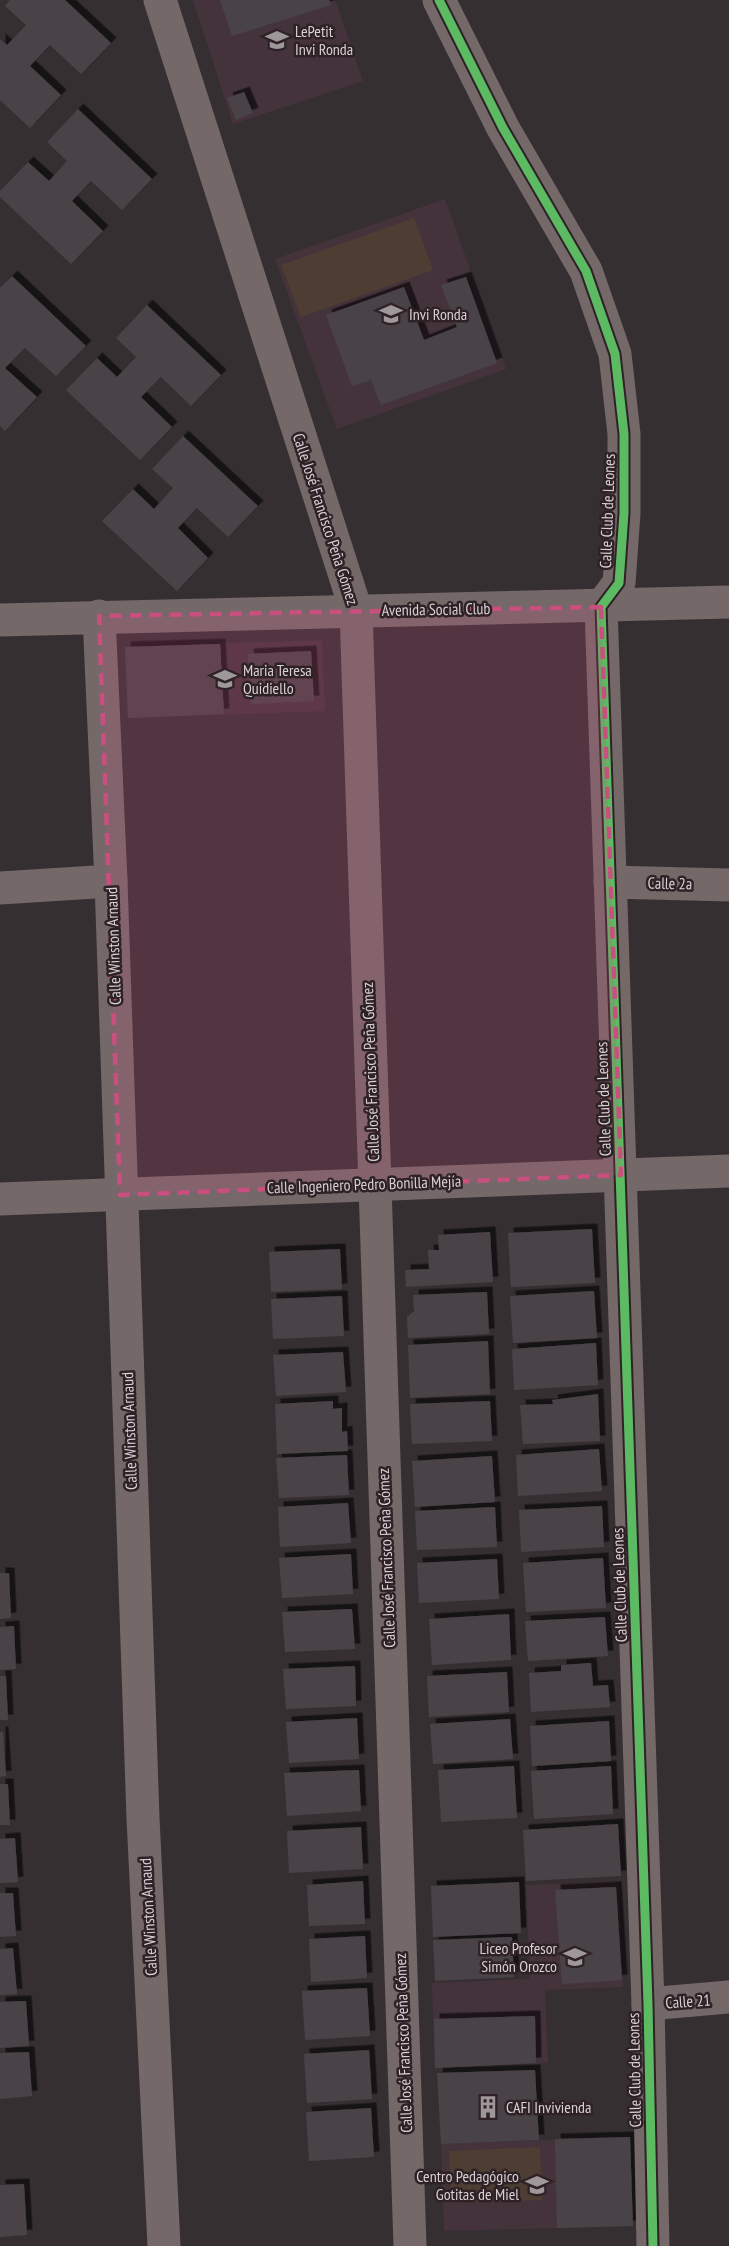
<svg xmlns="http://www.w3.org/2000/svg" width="729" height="2246" font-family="'PT Sans Narrow',sans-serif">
	<defs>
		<filter id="shadow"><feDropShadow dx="5.5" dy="-5.5" stdDeviation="0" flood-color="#0009"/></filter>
	</defs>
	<rect width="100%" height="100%" fill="#362f32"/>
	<g fill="#45333b">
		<path d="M193,0H335L363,81L233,124Z"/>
		<path d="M445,199L506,369L337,429L275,259Z"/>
		<path d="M322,640L325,711L128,718L125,647Z"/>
		<path d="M619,1882L623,1987L545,1990L548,2063L435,2068L432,1983L530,1979L526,1885Z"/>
		<path d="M630,2137L633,2226L444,2231L441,2144Z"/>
	</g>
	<g fill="#4d3d33">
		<path d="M414,218L433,270L301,317L281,265Z"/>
		<path d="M540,2147L542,2200L451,2203L449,2151Z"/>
	</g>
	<g fill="#494347" filter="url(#shadow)">
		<path d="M10,0H65L111,43L81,74L50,45L30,66L61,95L30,128L0,100V39L7,45L26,25L5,6Z"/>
		<path d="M220,0H329L331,5L232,36Z"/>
		<path d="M244,92L253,113L236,120L227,98Z"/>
		<path d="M78,109L152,179L122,210L91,181L72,201L103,231L71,264L0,197V191L28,162L49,181L67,161L47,142Z"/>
		<path d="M12,276L86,346L56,376L25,348L5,368L37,397L5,431L0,426V288Z"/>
		<path d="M466,277L497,363L381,405L371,380L352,386L326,315L404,287L424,340L457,327L441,285Z"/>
		<path d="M147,305L221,375L191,406L161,377L141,397L172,427L140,460L66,390L97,358L117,377L136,357L116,338Z"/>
		<path d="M183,436L258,506L228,537L197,508L178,528L208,558L177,591L102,521L133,489L154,509L173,488L152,469Z"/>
		<path d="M220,644L224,714L128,718L125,647Z"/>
		<path d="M311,651L314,701L251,704L248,654Z"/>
		<path d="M592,1229L595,1283L511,1287L508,1233Z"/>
		<path d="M490,1232L493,1282L406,1287L405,1270L429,1269L428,1250H439L438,1235Z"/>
		<path d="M340,1249L342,1289L271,1292L269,1252Z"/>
		<path d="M594,1291L597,1338L513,1343L510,1296Z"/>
		<path d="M487,1292L489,1334L408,1338L407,1317L414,1311L413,1295Z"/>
		<path d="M342,1296L344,1336L273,1339L271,1299Z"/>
		<path d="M488,1341L490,1394L410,1398L408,1345Z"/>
		<path d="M596,1343L598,1385L514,1390L512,1349Z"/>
		<path d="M343,1352L346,1392L276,1396L273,1355Z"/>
		<path d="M598,1394L600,1441L523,1444L520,1405L553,1404L552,1400Z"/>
		<path d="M333,1401V1409L342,1408V1432L347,1431L348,1451L277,1454L275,1404Z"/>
		<path d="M490,1401L492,1441L412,1444L410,1404Z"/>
		<path d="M599,1449L602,1491L518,1496L516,1455Z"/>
		<path d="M347,1455L349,1495L279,1498L276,1458Z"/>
		<path d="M492,1456L495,1502L415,1507L412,1461Z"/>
		<path d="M348,1503L351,1543L280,1547L278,1507Z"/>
		<path d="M602,1506L604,1547L521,1552L519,1510Z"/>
		<path d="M495,1507L497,1547L417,1550L415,1511Z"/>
		<path d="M351,1554L353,1594L282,1598L279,1558Z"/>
		<path d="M603,1558L606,1608L526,1612L523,1563Z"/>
		<path d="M497,1559L499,1599L419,1603L417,1563Z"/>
		<path d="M0,1573H9L11,1618L0,1619Z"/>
		<path d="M352,1609L355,1649L285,1652L282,1612Z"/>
		<path d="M509,1614L511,1660L432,1665L429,1619Z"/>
		<path d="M605,1617L608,1656L528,1661L525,1621Z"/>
		<path d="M14,1626L16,1669L0,1670V1627Z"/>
		<path d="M591,1663L593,1686L608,1685L610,1707L531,1712L529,1673L561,1671V1665Z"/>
		<path d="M355,1666L356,1706L286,1709L283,1669Z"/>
		<path d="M507,1672L509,1712L429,1717L427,1676Z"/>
		<path d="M0,1676H6L8,1720H0Z"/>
		<path d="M357,1718L359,1759L289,1763L286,1722Z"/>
		<path d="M510,1719L513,1759L433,1764L430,1724Z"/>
		<path d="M609,1721L611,1761L532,1766L530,1726Z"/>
		<path d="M0,1732H3L6,1776L0,1777Z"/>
		<path d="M514,1766L517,1818L441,1822L438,1770Z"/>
		<path d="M611,1766L613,1814L534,1819L531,1771Z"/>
		<path d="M359,1770L361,1811L287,1816L284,1773Z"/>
		<path d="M0,1784H8L10,1825H0Z"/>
		<path d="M618,1824L621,1876L526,1881L523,1830Z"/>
		<path d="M361,1827L363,1869L289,1873L287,1831Z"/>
		<path d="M15,1838L18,1882L0,1883V1839Z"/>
		<path d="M363,1881L365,1924L309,1926L307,1885Z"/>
		<path d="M519,1882L521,1933L433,1937L431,1886Z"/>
		<path d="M616,1887L622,1980L562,1984L555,1890Z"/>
		<path d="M0,1893H13L16,1936L0,1937Z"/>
		<path d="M365,1936L367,1978L311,1982L309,1939Z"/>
		<path d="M512,1937L514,1977L435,1981L433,1940Z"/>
		<path d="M13,1948L17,1994L0,1995V1949Z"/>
		<path d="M367,1988L370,2036L305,2040L302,1991Z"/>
		<path d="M26,2001L29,2046L0,2048V2002Z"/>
		<path d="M535,2016L536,2063L435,2068L434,2019Z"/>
		<path d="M369,2050L372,2099L307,2103L304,2054Z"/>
		<path d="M29,2052L32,2096L0,2099V2053Z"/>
		<path d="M535,2070L539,2140L441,2144L437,2073Z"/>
		<path d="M371,2108L374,2157L309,2161L306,2112Z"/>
		<path d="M630,2137L633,2226L557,2228L555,2139Z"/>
		<path d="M24,2184L27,2235L0,2237V2185Z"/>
	</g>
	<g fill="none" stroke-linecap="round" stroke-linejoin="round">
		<g stroke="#746868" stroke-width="33">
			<path d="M160,0L356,610L410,2246"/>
			<path d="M439,0L503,128L586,271L615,354L624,434V513L619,583L601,607L648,2004L653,2246"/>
			<path d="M99,616L111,881L143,1818L164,2246"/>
			<path d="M0,620L729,602"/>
			<path d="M610,882L729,885"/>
			<path d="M0,888L111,881"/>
			<path d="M0,1199L729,1171"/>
			<path d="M648,2004L729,1997"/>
		</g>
		<g stroke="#2e2227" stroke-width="13">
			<path id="cycleway" d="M439,0L503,128L586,271L615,354L624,434V513L619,583L601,607L648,2004L653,2246"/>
		</g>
		<use href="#cycleway" stroke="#5cba63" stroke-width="9"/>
	</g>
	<path fill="#c94f7f" fill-opacity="0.2" stroke="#c94f7f" stroke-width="4.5" stroke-dasharray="12 8" stroke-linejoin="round" d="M601,607L621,1175L120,1195L99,616Z"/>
	<defs>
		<g id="school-bare" transform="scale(1.8)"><path d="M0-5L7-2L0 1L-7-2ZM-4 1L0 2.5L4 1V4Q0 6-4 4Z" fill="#9f989b" stroke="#2e2227" stroke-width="2.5" paint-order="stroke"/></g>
		<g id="building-bare" transform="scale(1.8)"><path d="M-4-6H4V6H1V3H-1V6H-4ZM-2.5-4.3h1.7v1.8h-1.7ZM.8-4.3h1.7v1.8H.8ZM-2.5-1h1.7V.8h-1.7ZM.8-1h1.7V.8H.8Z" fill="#9f989b" stroke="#2e2227" stroke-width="2.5" paint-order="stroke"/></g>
	</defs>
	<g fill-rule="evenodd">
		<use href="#school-bare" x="277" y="40"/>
		<use href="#school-bare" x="391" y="314"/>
		<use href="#school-bare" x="225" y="679"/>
		<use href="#school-bare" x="575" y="1957"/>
		<use href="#building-bare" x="488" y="2107"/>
		<use href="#school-bare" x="537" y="2185"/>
	</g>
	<g text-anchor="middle" stroke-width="5" stroke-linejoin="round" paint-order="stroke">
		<g font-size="16" fill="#d8d0d3" stroke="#2e2227" text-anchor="start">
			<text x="295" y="37">LePetit<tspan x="295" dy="18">Invi Ronda</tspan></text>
			<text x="409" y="320">Invi Ronda</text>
			<text x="243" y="676">Maria Teresa<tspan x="243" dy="18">Quidiello</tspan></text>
			<text x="557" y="1954" text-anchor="end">Liceo Profesor<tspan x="557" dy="18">Simón Orozco</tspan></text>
			<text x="506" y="2113">CAFI Invivienda</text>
			<text x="519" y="2182" text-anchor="end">Centro Pedagógico<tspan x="519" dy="18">Gotitas de Miel</tspan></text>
		</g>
		<g font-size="16" fill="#d8d0d3" stroke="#2e2227">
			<text transform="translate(607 511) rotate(-88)" y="6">Calle Club de Leones</text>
			<text transform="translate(326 519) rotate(72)" y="6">Calle José Francisco Peña Gómez</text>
			<text transform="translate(436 609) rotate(-1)" y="6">Avenida Social Club</text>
			<text transform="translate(670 883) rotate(1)" y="6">Calle 2a</text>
			<text transform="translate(113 946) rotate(-92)" y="6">Calle Winston Arnaud</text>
			<text transform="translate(370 1072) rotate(-92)" y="6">Calle José Francisco Peña Gómez</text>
			<text transform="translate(603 1099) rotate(-92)" y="6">Calle Club de Leones</text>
			<text transform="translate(364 1184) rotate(-2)" y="6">Calle Ingeniero Pedro Bonilla Mejía</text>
			<text transform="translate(129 1431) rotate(-92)" y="6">Calle Winston Arnaud</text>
			<text transform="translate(386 1558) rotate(-92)" y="6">Calle José Francisco Peña Gómez</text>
			<text transform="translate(619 1585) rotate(-92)" y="6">Calle Club de Leones</text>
			<text transform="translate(148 1917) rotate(-93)" y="6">Calle Winston Arnaud</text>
			<text transform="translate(688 2001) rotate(-4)" y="6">Calle 21</text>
			<text transform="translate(403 2043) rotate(-92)" y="6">Calle José Francisco Peña Gómez</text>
			<text transform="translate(634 2070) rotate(-91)" y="6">Calle Club de Leones</text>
		</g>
	</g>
</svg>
